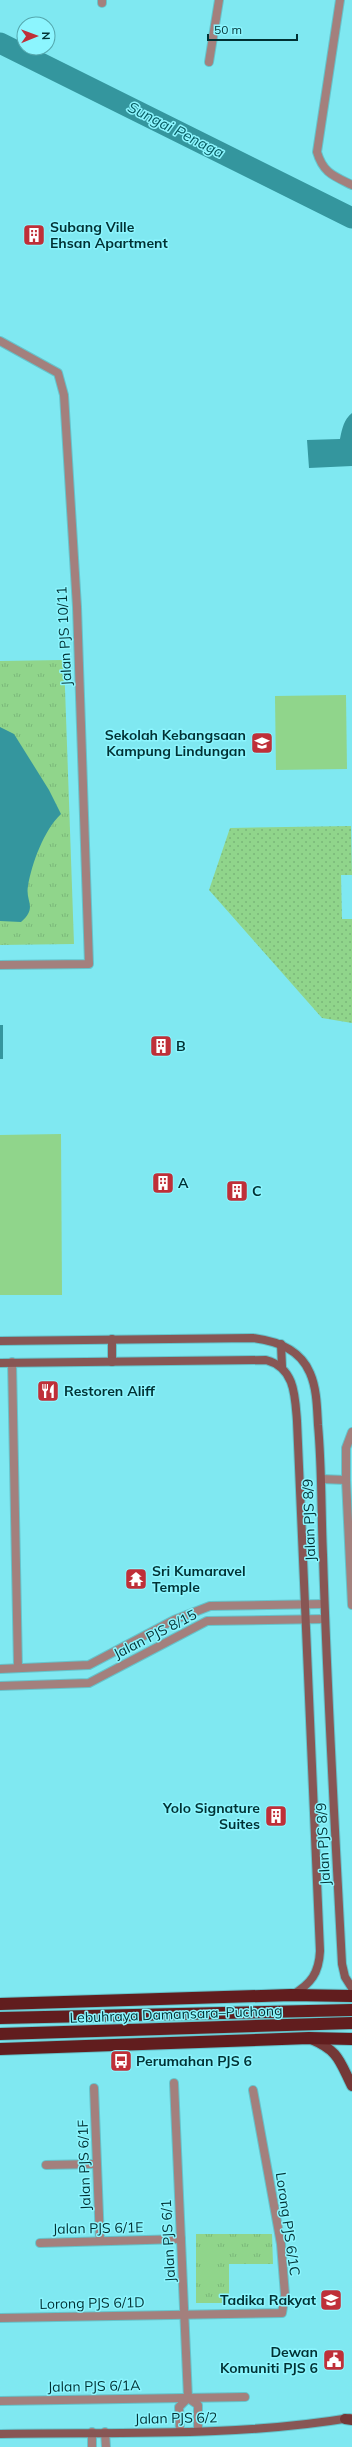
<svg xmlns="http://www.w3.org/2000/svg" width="352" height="2447" font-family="Mulish,sans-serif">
	<defs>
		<pattern id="grass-dots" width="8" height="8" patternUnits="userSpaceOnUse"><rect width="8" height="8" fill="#90d58b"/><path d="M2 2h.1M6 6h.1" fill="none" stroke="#7ab779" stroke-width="1.8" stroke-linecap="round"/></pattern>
		<pattern id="park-tufts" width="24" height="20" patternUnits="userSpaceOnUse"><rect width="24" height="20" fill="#90d58b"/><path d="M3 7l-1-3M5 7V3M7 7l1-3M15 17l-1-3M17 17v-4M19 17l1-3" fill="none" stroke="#7ab779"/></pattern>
	</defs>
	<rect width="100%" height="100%" fill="#7fe8f1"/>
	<path fill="url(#grass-dots)" d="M351,826L352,875H341L342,919H352V1023L322,1018L209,890L230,828Z"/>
	<g fill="url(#park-tufts)">
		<path d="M64,660L74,944L0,945V661Z"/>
		<path d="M196,2234H272L273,2264H229V2303H196Z"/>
	</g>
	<g fill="#90d58b">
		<path d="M346,695L347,769L276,770L275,696Z"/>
		<path d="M61,1134L62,1295H0V1135Z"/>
		<rect x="201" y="2244" width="16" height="33"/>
	</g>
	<g fill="#34969e">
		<path d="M352,413V466L309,468L307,440L340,439C342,429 344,419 352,413Z"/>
		<path d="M0,727L14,734L49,790L61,814C44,830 32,863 28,886C25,902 38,907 21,922L0,921Z"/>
		<rect x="0" y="1025" width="3" height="34"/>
	</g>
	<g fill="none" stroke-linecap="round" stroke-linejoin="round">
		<path stroke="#34969e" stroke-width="21" d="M0,43L352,218"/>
		<g stroke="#66c3cb" stroke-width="10">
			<g id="street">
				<path d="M340,0L317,152C323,173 334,176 352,185"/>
				<path d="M102,3V0"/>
				<path d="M209,62L219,0"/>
				<path d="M0,341L58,373L64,395L77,607L89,964L0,965"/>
				<path d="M12,1362L18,1668"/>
				<path d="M352,1432L346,1448V1480L352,1605"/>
				<path d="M321,1479L346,1480"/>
				<path d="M0,1669L89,1665L174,1620L210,1606L324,1604"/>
				<path d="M0,1686L89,1683L207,1621L325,1619"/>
				<path d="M174,2083L188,2398L179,2407L180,2431"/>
				<path d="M94,2088L100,2241"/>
				<path d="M46,2165L96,2164"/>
				<path d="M40,2243L181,2239"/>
				<path d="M0,2318L282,2313L285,2295L281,2244L253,2090"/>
				<path d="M188,2398L198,2405V2431"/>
				<path d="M0,2401L245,2397"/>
				<path d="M92,2432V2447"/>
				<path d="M105,2432L106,2447"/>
			</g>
		</g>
		<g stroke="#66c3cb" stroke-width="10">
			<g id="secondary">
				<path d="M112,1339V1362"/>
				<path d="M0,1341L253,1338C277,1341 300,1349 310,1373C317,1389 317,1408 318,1425C322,1468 321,1512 323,1555C327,1692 335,1828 342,1964L345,1977L352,1988"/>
				<path d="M281,1344L282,1367"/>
				<path d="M0,1363L266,1360C295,1368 295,1395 297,1421L320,1951C319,1973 311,1984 292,1995"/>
				<path d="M0,2434C116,2432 235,2437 350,2418"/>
			</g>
		</g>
		<g stroke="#66c3cb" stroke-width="12">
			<g id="primary">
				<path d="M311,2039C339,2051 339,2060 352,2086"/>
				<path d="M345,2419L352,2420"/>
			</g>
		</g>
		<g stroke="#66c3cb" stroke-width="14">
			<g id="highway">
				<path d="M0,2004L291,1995L352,1996"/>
				<path d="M0,2018L352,2010"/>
				<path d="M0,2034L352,2023"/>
				<path d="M0,2049L309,2038L352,2039"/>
			</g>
		</g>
		<use href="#street" stroke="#a3807d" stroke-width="8"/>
		<use href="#secondary" stroke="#885654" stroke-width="8"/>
		<use href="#primary" stroke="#743837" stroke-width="10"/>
		<use href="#highway" stroke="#611d1e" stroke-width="12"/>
	</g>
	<defs>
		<g id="building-square" transform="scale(1.15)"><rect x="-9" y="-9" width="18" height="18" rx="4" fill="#bf2f38" stroke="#8cf5fe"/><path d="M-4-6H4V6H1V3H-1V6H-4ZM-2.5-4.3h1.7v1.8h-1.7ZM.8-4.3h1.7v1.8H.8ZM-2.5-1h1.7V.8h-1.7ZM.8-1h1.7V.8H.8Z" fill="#fff"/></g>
		<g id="school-square" transform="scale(1.15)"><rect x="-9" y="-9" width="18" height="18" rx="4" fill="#bf2f38" stroke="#8cf5fe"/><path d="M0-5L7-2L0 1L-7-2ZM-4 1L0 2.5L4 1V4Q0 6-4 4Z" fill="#fff"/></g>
		<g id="restaurant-square" transform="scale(1.15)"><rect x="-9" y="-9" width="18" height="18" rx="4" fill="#bf2f38" stroke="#8cf5fe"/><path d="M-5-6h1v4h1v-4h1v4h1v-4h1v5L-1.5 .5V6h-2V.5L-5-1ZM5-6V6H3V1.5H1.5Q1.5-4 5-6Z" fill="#fff"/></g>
		<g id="temple-square" transform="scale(1.15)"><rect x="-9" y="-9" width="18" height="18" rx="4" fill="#bf2f38" stroke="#8cf5fe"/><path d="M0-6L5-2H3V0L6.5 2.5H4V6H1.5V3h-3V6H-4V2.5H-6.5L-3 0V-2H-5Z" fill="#fff"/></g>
		<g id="bus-square" transform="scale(1.15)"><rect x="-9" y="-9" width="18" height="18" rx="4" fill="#bf2f38" stroke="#8cf5fe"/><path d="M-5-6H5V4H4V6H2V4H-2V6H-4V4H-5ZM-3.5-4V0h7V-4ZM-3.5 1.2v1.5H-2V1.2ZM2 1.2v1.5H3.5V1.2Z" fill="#fff"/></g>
		<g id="civic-square" transform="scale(1.15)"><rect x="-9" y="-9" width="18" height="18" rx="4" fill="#bf2f38" stroke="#8cf5fe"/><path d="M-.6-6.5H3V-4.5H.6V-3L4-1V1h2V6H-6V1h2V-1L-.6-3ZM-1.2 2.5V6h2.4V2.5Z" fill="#fff"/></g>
	</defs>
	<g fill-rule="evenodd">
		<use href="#building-square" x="34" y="235"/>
		<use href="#school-square" x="262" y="743"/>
		<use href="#building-square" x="161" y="1046"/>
		<use href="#building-square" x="163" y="1183"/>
		<use href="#building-square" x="237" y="1191"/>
		<use href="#restaurant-square" x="48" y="1391"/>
		<use href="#temple-square" x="136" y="1579"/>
		<use href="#building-square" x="276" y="1816"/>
		<use href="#bus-square" x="121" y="2061"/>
		<use href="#school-square" x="331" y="2300"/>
		<use href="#civic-square" x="334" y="2360"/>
	</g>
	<g text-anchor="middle" stroke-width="3" stroke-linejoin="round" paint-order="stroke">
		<g font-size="14" font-weight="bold" fill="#003134" stroke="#8cf5fe" text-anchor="start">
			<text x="50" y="232">Subang Ville<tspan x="50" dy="16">Ehsan Apartment</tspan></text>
			<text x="246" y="740" text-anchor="end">Sekolah Kebangsaan<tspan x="246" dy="16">Kampung Lindungan</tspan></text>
			<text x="176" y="1051">B</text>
			<text x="178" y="1188">A</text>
			<text x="252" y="1196">C</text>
			<text x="64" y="1396">Restoren Aliff</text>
			<text x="152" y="1576">Sri Kumaravel<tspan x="152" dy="16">Temple</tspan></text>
			<text x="260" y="1813" text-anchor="end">Yolo Signature<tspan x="260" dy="16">Suites</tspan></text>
			<text x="136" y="2066">Perumahan PJS 6</text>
			<text x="316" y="2305" text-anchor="end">Tadika Rakyat</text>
			<text x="318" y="2357" text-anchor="end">Dewan<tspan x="318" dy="16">Komuniti PJS 6</tspan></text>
		</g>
		<g font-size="14" fill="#003134" stroke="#8cf5fe">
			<text transform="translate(64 636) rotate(-93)" y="5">Jalan PJS 10/11</text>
			<text transform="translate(309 1520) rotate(-92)" y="5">Jalan PJS 8/9</text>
			<text transform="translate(155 1634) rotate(-27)" y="5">Jalan PJS 8/15</text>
			<text transform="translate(323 1844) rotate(-93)" y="5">Jalan PJS 8/9</text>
			<text transform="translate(176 2014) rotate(-2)" y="5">Lebuhraya Damansara–Puchong</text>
			<text transform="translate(84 2165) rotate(-92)" y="5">Jalan PJS 6/1F</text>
			<text transform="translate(288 2224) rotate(82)" y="5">Lorong PJS 6/1C</text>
			<text transform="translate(98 2228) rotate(-1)" y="5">Jalan PJS 6/1E</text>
			<text transform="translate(168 2241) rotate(-93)" y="5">Jalan PJS 6/1</text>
			<text transform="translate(92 2303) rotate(-1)" y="5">Lorong PJS 6/1D</text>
			<text transform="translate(94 2386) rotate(-1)" y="5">Jalan PJS 6/1A</text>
			<text transform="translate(176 2418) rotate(-1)" y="5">Jalan PJS 6/2</text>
		</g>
		<g font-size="15" font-style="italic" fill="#075c62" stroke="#8cf5fe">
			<text transform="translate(176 130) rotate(27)" y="5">Sungai Penaga</text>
		</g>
	</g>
	<g transform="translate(36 36) rotate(89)"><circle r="19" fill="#8cf5fe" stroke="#54a7ad"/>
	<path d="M0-3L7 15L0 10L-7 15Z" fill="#bf2f38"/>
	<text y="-6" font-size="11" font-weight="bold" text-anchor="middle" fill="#003134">N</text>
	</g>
	<path d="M208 34v6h89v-6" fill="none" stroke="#003134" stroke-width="2"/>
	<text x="214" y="34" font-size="12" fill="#003134" stroke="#8cf5fe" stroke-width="3" paint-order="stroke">50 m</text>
</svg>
